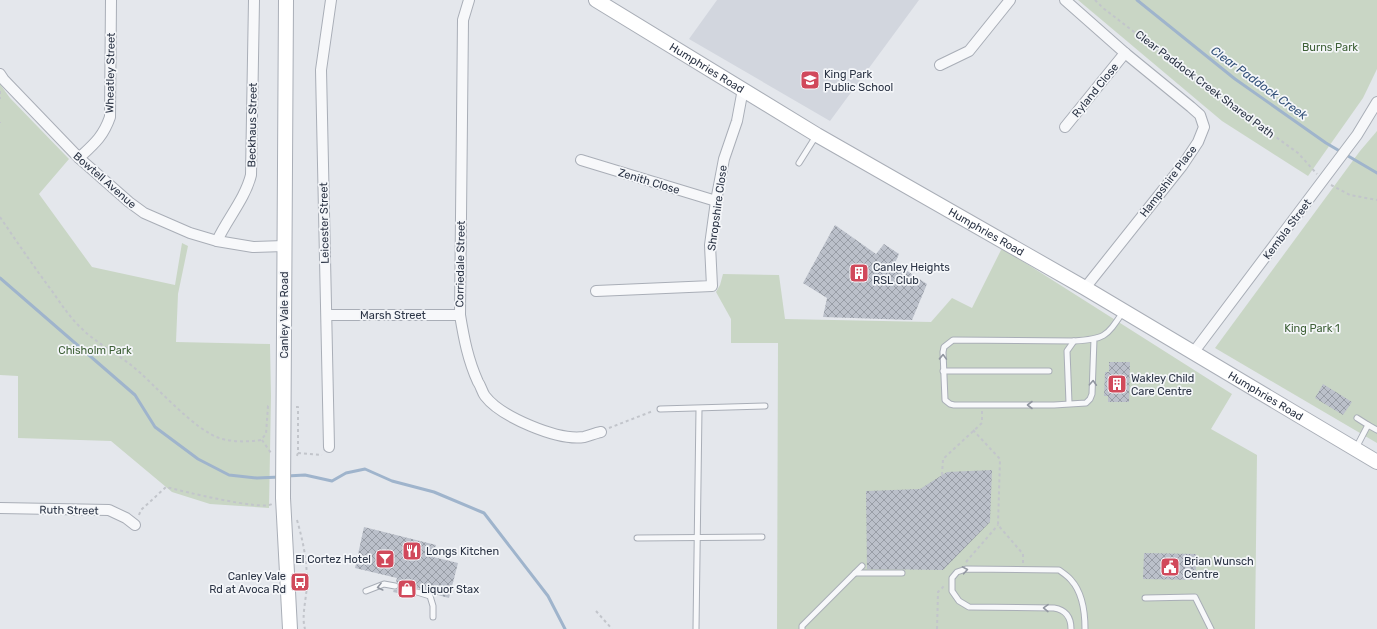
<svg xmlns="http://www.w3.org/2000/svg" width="1377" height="629" font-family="Rubik,sans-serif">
	<defs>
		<pattern id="building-cross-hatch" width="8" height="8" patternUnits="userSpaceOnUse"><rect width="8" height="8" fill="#bbc0ca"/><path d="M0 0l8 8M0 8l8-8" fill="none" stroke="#989da6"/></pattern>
	</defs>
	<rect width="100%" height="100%" fill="#e4e7ec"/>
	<path fill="#d2d6de" d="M717,0H919L830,121L689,39Z"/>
	<g fill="#c9d6c5">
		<path d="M1078,0H1377V69L1363,98L1308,176L1222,121Z"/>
		<path d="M0,84L10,98L69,159L39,194L92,267L175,285L182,243L188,246L178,294L176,342L270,344L271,396L269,508L210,504L172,492L111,441L18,438V376L0,375Z"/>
		<path d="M1377,131V443L1215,348L1360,151Z"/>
		<path d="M1002,248L1232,394L1211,429L1257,455L1255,629H777L778,343H731V319L716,292L720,285L723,274L779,275L785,319L931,322L952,298L972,308Z"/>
	</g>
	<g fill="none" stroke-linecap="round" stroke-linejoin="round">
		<g stroke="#9fb4cc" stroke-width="3">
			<path d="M1137,0L1235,79L1326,143L1377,173"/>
			<path d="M0,278L135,395L155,427L198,459L229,475L257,478L280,477"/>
			<path d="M287,476L305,475L332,481L346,473L365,469L392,481L434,492L484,513L548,596L565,629"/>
		</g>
	</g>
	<g fill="url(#building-cross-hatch)">
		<path d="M835,225L876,254L884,244L899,254L895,263L927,284L912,320L823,317L827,298L803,283Z"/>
		<path d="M1109,362H1130L1129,402H1108V396H1104L1105,372H1109Z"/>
		<path d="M1323,384L1352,402L1343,415L1315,398Z"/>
		<path d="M992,470L990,522L943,570L867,569L866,491L920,489L947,472Z"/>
		<path d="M364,527L436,545L433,557L458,563L449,598L434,594L431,592L418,588L415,589L413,591L416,597L393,592L394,590H397L399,587V584L396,582L397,578L355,568Z"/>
		<path d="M1144,553L1196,554V580L1143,579Z"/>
	</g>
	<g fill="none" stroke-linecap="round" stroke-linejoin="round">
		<g stroke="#a9aeb7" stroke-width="7">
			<g id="lane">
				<path d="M799,163L816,136"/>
				<path d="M1094,339L1092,394L1090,399L1086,403L1054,405H954L950,404L945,400L943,352L944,347L953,340L1074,341C1105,339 1106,337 1123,312"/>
				<path d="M943,371H1049"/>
				<path d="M1069,403L1067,351L1074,341"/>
				<path d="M660,409L765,406"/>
				<path d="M1357,418L1368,425"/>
				<path d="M1356,448L1368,425L1377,430"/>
				<path d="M637,538L762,537"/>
				<path d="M855,573H902"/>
				<path d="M366,591L384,584L395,586"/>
				<path d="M417,592L430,596L433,606V617"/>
				<path d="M1145,598L1195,597L1211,629"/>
				<path d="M696,629L699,409"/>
				<path d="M802,629V626L862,566"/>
				<path d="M1071,629C1071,617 1066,610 1054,608L969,607L959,601L952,591V578L957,572L966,569L1059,570C1063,573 1068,576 1071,580C1083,593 1085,613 1085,629"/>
			</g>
		</g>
		<g stroke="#a9aeb7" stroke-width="12">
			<g id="street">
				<path d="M469,0L463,20L460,315C464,339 468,360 478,382C481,386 482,392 485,396C501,417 558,441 584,437C589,436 595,433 601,432"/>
				<path d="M1065,0L1125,53L1191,107L1200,115L1204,127L1198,142L1182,166L1085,288"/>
				<path d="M940,65L969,51L1010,0"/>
				<path d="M0,74L4,80L79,158L129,202L144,213L190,233L217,241L253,247L284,246"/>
				<path d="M1065,127L1125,53"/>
				<path d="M79,158C94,144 103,137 110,117L111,0"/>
				<path d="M581,160L716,201"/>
				<path d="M217,241C227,219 245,199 251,175L254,0"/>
				<path d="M596,291L712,286L710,245L716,201L724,159L737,121L743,89"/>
				<path d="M327,315H460"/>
				<path d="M1193,353L1357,135L1377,102"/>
				<path d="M329,447L321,70L331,0"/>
				<path d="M0,508L109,510L126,518L135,525"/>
			</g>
		</g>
		<g stroke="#a9aeb7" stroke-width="16">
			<g id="secondary">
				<path d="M286,0L283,498L290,629"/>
				<path id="s1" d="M596,0L817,135L1085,288L1377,462"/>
			</g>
		</g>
		<g stroke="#c2c5cb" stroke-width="2" stroke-dasharray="3 3" stroke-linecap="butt">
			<path d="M1095,0L1103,8L1186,72L1298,153L1317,174"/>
			<path d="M0,91V99"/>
			<path d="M0,122V123"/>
			<path d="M1331,185L1350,195L1377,200"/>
			<path d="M0,217C17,242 34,267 52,291C61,304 69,316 80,327C95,342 114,352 131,365C155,384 194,431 222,439C235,442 248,442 261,440L266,434L268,406H271"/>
			<path d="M296,407H298V453L296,458"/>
			<path d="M609,428L653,411"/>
			<path d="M973,430L1000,459L998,525L1023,554V563"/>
			<path d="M262,440L271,453"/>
			<path d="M298,453L322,455"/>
			<path d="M942,475L943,459L982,423V411"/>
			<path d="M139,515L141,510L166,487C182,491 262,511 272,504"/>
			<path d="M297,520C303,541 307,560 307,582C307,597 301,616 305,629"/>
			<path d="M966,562L998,525"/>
			<path d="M596,611L612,629"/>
			<path d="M937,629L938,592L944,586"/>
		</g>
		<use href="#lane" stroke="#f7f8fa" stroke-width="5"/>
		<use href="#street" stroke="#f7f8fa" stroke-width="10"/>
		<use href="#secondary" stroke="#fff" stroke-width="14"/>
	</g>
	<defs><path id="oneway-chevron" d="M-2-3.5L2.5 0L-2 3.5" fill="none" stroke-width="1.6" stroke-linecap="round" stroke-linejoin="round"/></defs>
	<g stroke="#9196a0">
		<use href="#oneway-chevron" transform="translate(943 357) rotate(-88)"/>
		<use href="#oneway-chevron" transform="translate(1093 383) rotate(-87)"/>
		<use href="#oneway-chevron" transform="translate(1030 405) rotate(-180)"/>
		<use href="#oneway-chevron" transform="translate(965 570) rotate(-10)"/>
		<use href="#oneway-chevron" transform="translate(380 587) rotate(166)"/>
		<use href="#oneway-chevron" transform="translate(1046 608) rotate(-179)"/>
	</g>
	<defs>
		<g id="school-square" transform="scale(1)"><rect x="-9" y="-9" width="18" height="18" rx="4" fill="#d1495b" stroke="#f4f6f9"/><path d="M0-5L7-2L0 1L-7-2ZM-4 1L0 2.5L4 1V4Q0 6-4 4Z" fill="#fff"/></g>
		<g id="building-square" transform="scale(1)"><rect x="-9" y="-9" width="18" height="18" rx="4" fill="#d1495b" stroke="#f4f6f9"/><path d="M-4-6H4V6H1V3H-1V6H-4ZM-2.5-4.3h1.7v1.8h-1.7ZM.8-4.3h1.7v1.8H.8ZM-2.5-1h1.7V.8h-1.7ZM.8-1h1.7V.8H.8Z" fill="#fff"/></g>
		<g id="restaurant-square" transform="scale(1)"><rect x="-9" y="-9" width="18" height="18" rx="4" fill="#d1495b" stroke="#f4f6f9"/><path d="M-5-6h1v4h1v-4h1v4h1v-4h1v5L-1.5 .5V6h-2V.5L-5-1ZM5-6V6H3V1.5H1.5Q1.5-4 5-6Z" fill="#fff"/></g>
		<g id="bar-square" transform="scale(1)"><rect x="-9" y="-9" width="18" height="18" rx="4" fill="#d1495b" stroke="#f4f6f9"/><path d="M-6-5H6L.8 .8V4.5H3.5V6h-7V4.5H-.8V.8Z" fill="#fff"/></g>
		<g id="civic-square" transform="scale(1)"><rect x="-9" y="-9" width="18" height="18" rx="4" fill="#d1495b" stroke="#f4f6f9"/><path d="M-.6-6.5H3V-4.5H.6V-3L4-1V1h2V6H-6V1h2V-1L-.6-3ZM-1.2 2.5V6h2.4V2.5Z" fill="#fff"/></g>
		<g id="bus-square" transform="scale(1)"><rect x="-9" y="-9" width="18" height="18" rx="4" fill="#d1495b" stroke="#f4f6f9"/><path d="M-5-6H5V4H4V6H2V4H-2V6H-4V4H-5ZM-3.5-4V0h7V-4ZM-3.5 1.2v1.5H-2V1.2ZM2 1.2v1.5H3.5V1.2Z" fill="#fff"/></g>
		<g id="shop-square" transform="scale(1)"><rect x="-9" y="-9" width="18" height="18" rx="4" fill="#d1495b" stroke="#f4f6f9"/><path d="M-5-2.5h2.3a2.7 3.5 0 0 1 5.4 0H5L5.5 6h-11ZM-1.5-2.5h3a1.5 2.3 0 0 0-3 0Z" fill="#fff"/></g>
	</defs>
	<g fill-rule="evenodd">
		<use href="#school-square" x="810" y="80"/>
		<use href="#building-square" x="859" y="273"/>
		<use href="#building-square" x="1117" y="384"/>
		<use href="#restaurant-square" x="412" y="551"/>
		<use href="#bar-square" x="385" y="559"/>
		<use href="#civic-square" x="1170" y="567"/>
		<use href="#bus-square" x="300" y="582"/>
		<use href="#shop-square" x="407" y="589"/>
	</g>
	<g text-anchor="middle" stroke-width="3.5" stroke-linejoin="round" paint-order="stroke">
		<g font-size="11" fill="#3f6138" stroke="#f4f6f9">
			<text x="1330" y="51">Burns Park</text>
			<text x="1312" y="332">King Park 1</text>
			<text x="95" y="354">Chisholm Park</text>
		</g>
		<g font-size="11" fill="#2b3445" stroke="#f4f6f9">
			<text dy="4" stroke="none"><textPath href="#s1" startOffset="130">Humphries Road</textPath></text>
			<text transform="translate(110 73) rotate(-89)" y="4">Wheatley Street</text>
			<text transform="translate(1205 84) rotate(37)" y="4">Clear Paddock Creek Shared Path</text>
			<text transform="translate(1095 90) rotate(-51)" y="4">Ryland Close</text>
			<text transform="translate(252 125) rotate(-89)" y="4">Beckhaus Street</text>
			<text transform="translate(105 180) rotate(41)" y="4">Bowtell Avenue</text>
			<text transform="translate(649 181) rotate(17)" y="4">Zenith Close</text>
			<text transform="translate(1168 181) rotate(-53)" y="4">Hampshire Place</text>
			<text transform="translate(717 208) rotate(-82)" y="4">Shropshire Close</text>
			<text transform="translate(324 223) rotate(-91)" y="4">Leicester Street</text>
			<text transform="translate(1287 229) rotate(-53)" y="4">Kembla Street</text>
			<text dy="4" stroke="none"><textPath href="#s1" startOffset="454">Humphries Road</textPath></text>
			<text transform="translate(460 264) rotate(-89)" y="4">Corriedale Street</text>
			<text transform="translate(284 315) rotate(-90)" y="4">Canley Vale Road</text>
			<text x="393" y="319">Marsh Street</text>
			<text dy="4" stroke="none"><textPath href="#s1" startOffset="778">Humphries Road</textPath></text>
			<text transform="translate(69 510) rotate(1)" y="4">Ruth Street</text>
		</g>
		<g font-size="11" fill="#2b3445" stroke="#f4f6f9" text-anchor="start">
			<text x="824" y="78">King Park<tspan x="824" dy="13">Public School</tspan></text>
			<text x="873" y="271">Canley Heights<tspan x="873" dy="13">RSL Club</tspan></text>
			<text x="1131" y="382">Wakley Child<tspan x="1131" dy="13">Care Centre</tspan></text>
			<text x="426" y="555">Longs Kitchen</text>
			<text x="371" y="563" text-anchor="end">El Cortez Hotel</text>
			<text x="1184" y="565">Brian Wunsch<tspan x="1184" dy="13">Centre</tspan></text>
			<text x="286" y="580" text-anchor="end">Canley Vale<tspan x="286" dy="13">Rd at Avoca Rd</tspan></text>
			<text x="421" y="593">Liquor Stax</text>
		</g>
		<g font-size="12" font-style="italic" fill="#34527a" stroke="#f4f6f9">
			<text transform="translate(1259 83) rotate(36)" y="4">Clear Paddock Creek</text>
		</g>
	</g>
</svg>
